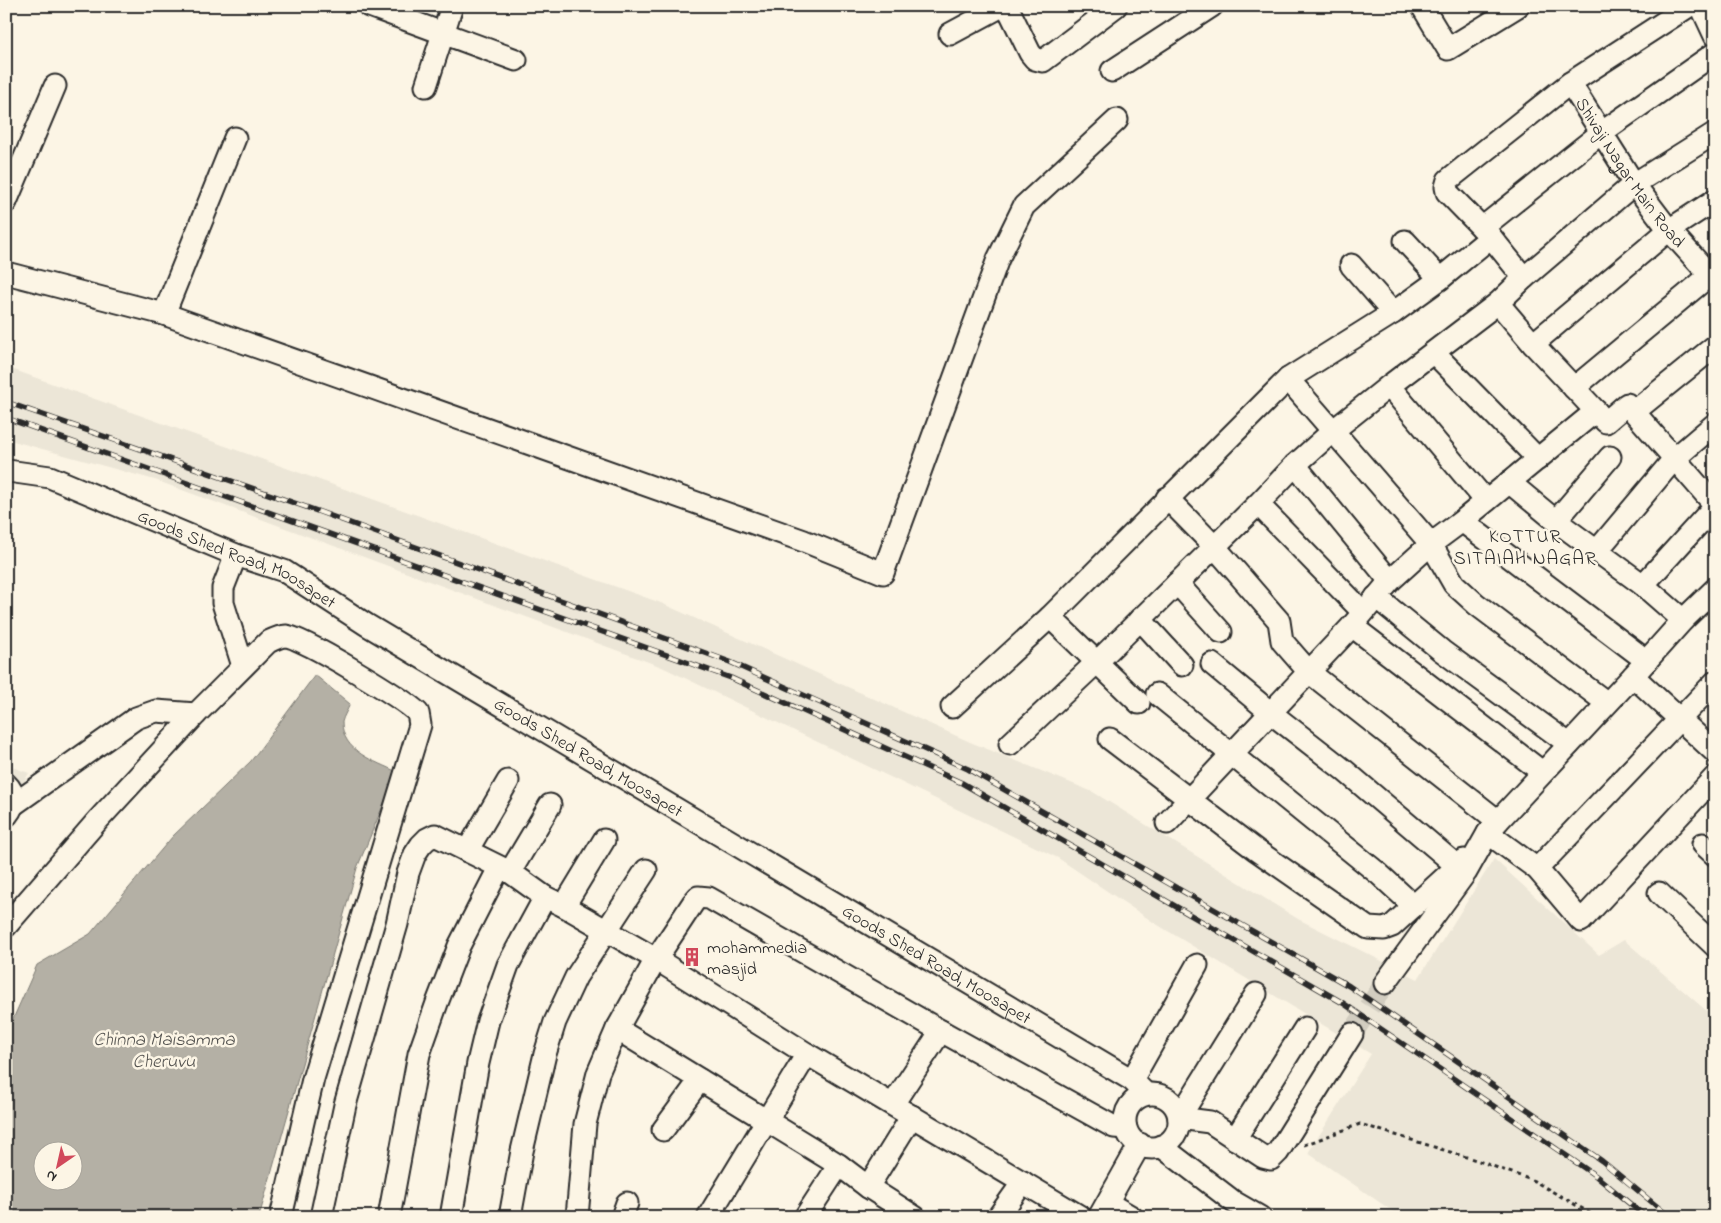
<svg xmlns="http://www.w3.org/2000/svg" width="1721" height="1223" font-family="'Indie Flower',sans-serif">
	<rect width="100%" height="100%" fill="#fcf5e5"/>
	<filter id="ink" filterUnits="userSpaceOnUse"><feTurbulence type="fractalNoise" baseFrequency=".02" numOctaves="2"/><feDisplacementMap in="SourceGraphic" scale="10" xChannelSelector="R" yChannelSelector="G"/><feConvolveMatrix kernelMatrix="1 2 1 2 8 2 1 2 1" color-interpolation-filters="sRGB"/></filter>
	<g filter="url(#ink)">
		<g fill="#ece6d7">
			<path d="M6,367L661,603L970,742L1093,792L1298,919L1418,979L1494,859L1599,955L1624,940L1715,1018V1217H1401L1308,1153L1371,1054L1153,922L1058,858L662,667L155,480L6,439Z"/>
			<path d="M6,765L29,773L6,814Z"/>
		</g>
		<path fill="#b4b0a5" stroke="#7d7b74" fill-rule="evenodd" d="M315,675L350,704C348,709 343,717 342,722C342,752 375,761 397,772L357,868L259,1217H6V1035L37,965L90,934L173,836L251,761ZM42,1150H72V1180H42Z"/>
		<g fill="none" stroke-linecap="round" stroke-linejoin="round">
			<path stroke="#d2cdc0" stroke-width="21" stroke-dasharray="21 11" stroke-linecap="butt" d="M1352,1034L1385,983"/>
			<g stroke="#2b2b2b" stroke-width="25">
				<g id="minor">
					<path d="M369,6L516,60"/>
					<path d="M1007,6L1030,53L1035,59L1043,61L1116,6"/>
					<path d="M1422,6L1448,49L1518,6"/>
					<path d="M1701,6L1715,36"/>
					<path d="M950,34L1002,6"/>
					<path d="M1112,71L1212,6"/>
					<path id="s1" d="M1570,83L1634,184L1669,230L1715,281"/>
					<path d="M426,86L452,6"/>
					<path d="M6,202L55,86"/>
					<path d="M1482,228L1601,133L1715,53"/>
					<path d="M1405,241L1440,279"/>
					<path d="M1351,265L1393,313"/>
					<path d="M6,273L164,314L804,541L883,573L998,259L1024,206L1117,120"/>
					<path d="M1524,278L1491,237L1447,192L1446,187L1448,180L1570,83L1689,6"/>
					<path d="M1498,303L1533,344L1606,422L1627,404L1715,505"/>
					<path d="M164,314L235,138"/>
					<path d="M1533,344L1669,230L1715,200"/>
					<path d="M1434,353L1538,459"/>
					<path d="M1288,379L1431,544L1454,584L1476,604L1607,703"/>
					<path d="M1389,386L1486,501"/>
					<path d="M1574,388L1715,271"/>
					<path d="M1635,411L1715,346"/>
					<path d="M1295,465L1390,581"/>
					<path id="s2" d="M6,472L8,471L50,477L236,555L284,571L367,625L1132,1080L1146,1094"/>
					<path d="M1509,482L1556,521L1643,585L1683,620"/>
					<path d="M1167,498L1214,546L1279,621L1282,641L1309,672L1498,821"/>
					<path d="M1258,504L1363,612"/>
					<path d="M1462,521L1647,661"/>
					<path d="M1556,521L1610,457"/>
					<path d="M1596,552L1674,459L1715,424"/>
					<path d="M236,555L223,588V603L243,666"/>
					<path d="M1177,583L1221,632"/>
					<path d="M1643,585L1715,506"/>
					<path d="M1376,597L1442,651L1569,744"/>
					<path d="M1050,617L1139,703"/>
					<path d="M1140,619L1182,665"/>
					<path d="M1352,626L1542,772"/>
					<path d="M1212,664L1271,713L1344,770L1457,866"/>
					<path d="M1633,676L1715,752"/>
					<path d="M1157,694L1379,874L1414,906"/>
					<path d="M952,707L1050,617L1288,379L1393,313L1440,279L1491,237"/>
					<path d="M1110,739L1256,850L1368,928L1384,929L1392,926L1464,860"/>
					<path d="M1010,744L1097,662L1258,504L1295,465L1334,430L1389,386L1498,303L1524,278L1634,184L1715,133"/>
					<path d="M6,784C16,793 15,805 7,815"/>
					<path d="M13,805L136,718L156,711L196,714"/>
					<path d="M1167,823L1352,626L1390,581L1431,544L1462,521L1596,411"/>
					<path d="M1488,833L1537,869L1581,921L1715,777"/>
					<path d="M1703,844L1715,855"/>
					<path d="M467,851L508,781"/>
					<path d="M1537,869L1715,682"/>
					<path d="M510,872L550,805"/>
					<path d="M1659,893L1715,946"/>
					<path d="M564,906L604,840"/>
					<path d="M6,926L98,820L196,714L268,642C274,639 280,636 286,636C302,637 404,699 418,713L420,725L313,1079L281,1217"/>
					<path d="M1385,983L1466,872L1488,833L1498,821L1633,676L1683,620L1715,589"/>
					<path d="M1256,994L1179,1118L1210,1122L1263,1157L1271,1159L1278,1152L1352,1034"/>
					<path d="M617,1029L839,1165L805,1217"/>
					<path d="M1132,1080L1197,965"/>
					<circle cx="1152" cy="1121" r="27"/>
					<path d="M893,1104L941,1031"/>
					<path d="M663,1130L700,1080"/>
					<path d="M1235,1139L1305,1028"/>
					<path d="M1161,1146L1234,1202L1260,1217"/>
					<path d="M839,1165L868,1187L915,1217"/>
					<path d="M868,1187L912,1116"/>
					<path d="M1108,1203L1132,1217"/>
					<path d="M321,1217L345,1105L397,924L408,873L415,854L421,845L427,839L435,835L510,872L545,897L564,906L656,959L807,1054L1081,1217"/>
					<path d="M389,1217L419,1054L437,1003L459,946L499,868"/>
					<path d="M451,1217L478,1063L488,1021L508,965L545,897"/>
					<path d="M510,1217L522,1151L545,1054L555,1022L576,977L646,870"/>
					<path d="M577,1217L585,1124L598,1073L617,1029L656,959L693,903L698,897L709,898L941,1031L1114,1127L1126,1128"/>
					<path d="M622,1217L627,1203"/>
					<path d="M708,1217L807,1054"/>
					<path d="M998,1217L1023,1182"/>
					<path d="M1099,1217L1140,1144"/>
				</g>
			</g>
			<path stroke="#2b2b2b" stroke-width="3" stroke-dasharray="4 4" stroke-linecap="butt" d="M1304,1145L1360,1124L1476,1160L1534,1181L1590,1213L1598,1217"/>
			<use href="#minor" stroke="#fcf5e5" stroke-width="21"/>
			<g stroke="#2b2b2b" stroke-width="5.5">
				<g id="rail">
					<path d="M6,402L320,512L730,662L968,769L1349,986L1602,1161L1670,1217"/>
					<path d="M6,418L731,678L962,783L1343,1003L1596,1176L1646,1217"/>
				</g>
			</g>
			<use href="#rail" stroke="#fcf5e5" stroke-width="4" stroke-dasharray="11" stroke-linecap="butt"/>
		</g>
	</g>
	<defs>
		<g id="building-bare" transform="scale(1.5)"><path d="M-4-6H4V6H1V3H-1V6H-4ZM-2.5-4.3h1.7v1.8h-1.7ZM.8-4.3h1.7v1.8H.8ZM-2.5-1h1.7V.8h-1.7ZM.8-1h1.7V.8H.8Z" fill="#d1495b" stroke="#fcf5e5" stroke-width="2.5" paint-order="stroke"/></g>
	</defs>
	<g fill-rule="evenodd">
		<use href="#building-bare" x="692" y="957"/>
	</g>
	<g text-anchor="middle" stroke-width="5" stroke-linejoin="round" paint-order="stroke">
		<g font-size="18" fill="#2b2b2b" stroke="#fcf5e5">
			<text dy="6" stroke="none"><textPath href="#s1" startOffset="108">Shivaji Nagar Main Road</textPath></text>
			<text dy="6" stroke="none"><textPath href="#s2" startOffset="249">Goods Shed Road, Moosapet</textPath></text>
			<text dy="6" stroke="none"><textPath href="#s2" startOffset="654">Goods Shed Road, Moosapet</textPath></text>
			<text dy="6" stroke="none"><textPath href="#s2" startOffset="1059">Goods Shed Road, Moosapet</textPath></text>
		</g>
		<g font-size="18" fill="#2b2b2b" stroke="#fcf5e5" text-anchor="start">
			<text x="707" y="953">mohammedia<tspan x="707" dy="21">masjid</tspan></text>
		</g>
		<g font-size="19" letter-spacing="1" fill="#2b2b2b" stroke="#fcf5e5">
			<text x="1525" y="542">KOTTUR<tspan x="1525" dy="22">SITAIAH NAGAR</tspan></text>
		</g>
		<g font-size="19" font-style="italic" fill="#545350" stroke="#fcf5e5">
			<text x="164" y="1045">Chinna Maisamma<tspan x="164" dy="22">Cheruvu</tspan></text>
		</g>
	</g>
	<rect width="1721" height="1223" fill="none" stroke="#fcf5e5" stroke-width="25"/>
	<rect x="12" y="12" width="1696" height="1198" fill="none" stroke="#2b2b2b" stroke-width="2" filter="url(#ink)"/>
	<g transform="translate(58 1166) rotate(214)"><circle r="24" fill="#fcf5e5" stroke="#a8a49b"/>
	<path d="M0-4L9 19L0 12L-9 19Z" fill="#d1495b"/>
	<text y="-8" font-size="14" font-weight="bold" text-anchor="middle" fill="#2b2b2b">N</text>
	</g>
</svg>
